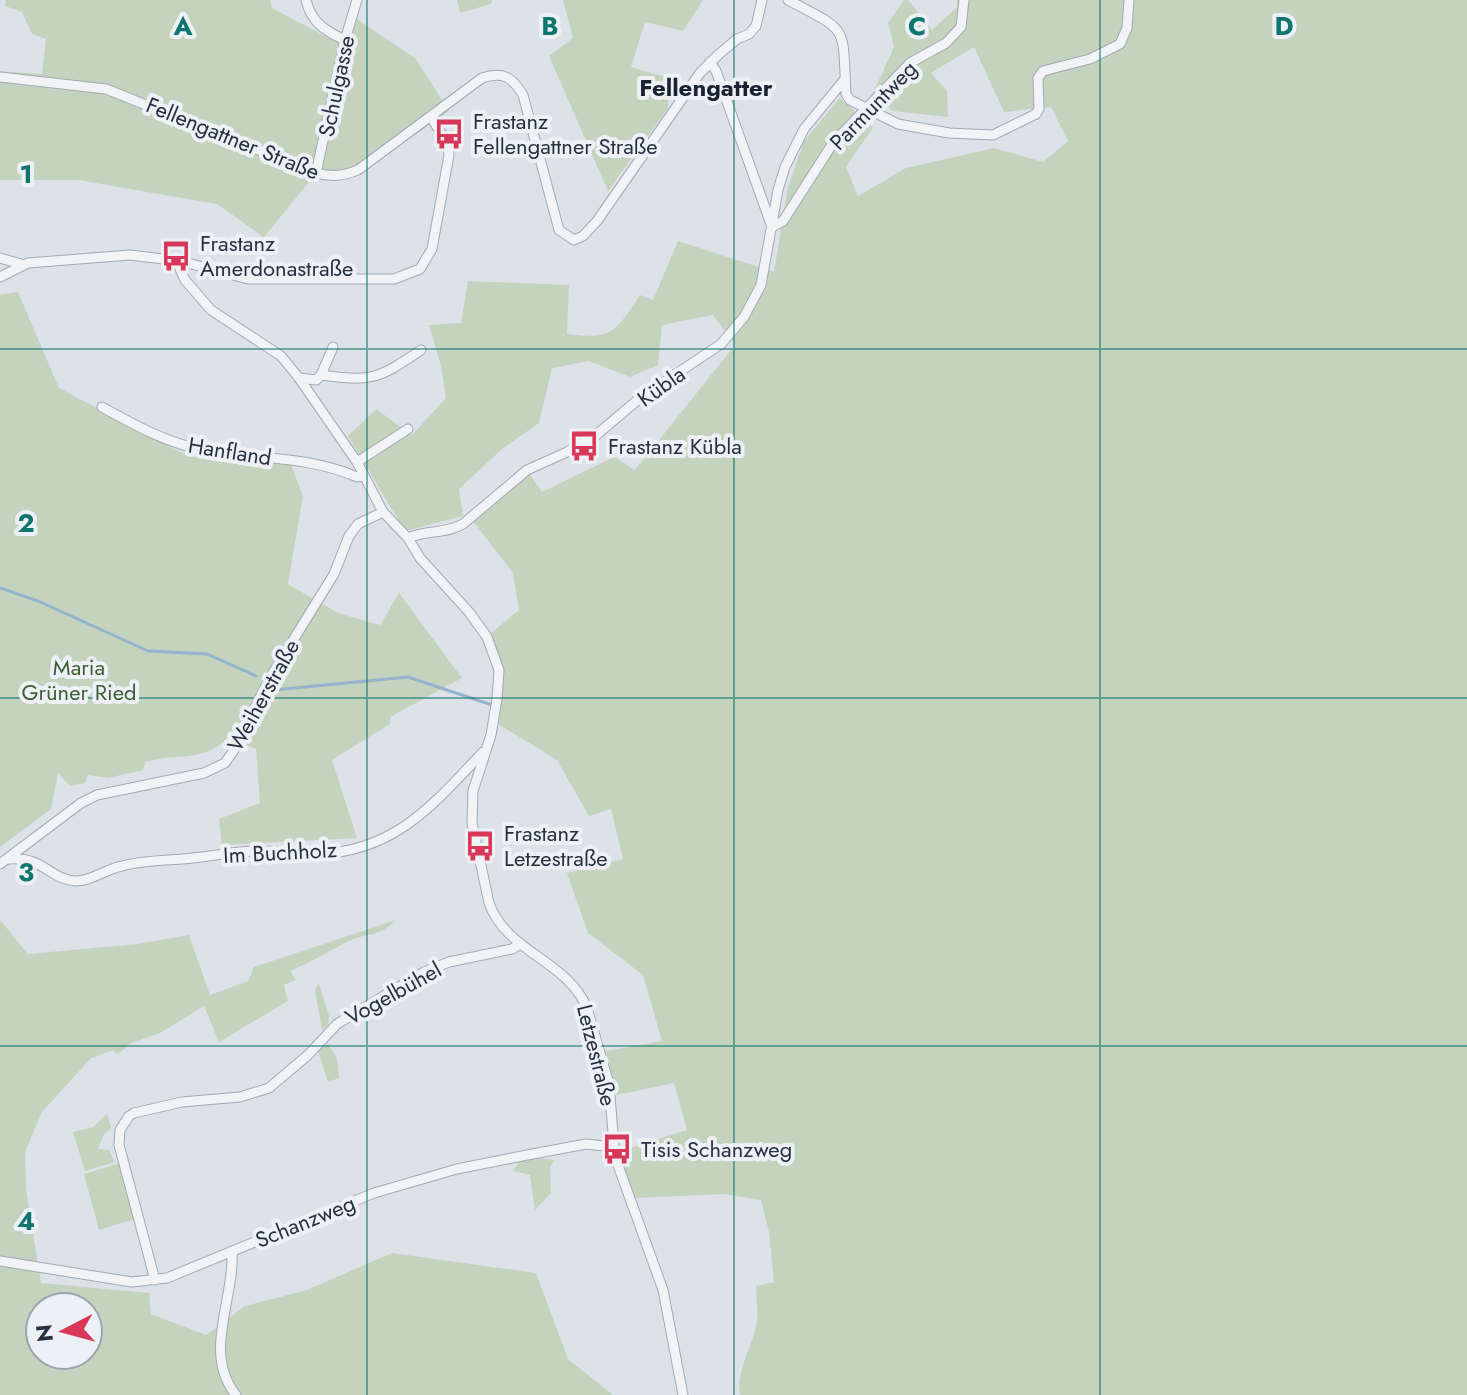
<svg xmlns="http://www.w3.org/2000/svg" width="1467" height="1395" font-family="Jost,sans-serif">
	<rect width="100%" height="100%" fill="#dde2e9"/>
	<g fill="#c4d3be" fill-rule="evenodd">
		<path d="M6,0H270L272,8L338,43L349,46L357,19L416,59L449,111L368,168L314,176L264,237L217,204L78,180H0V71L42,74L46,39L32,34L22,12L5,6Z"/>
		<path d="M457,0H492L491,4L460,13Z"/>
		<path d="M563,0H703L683,31L645,22L631,67L669,78L668,108L608,191L549,56L573,38Z"/>
		<path d="M904,0H908L932,30L957,7V0H1467V1395H740C736,1372 751,1349 756,1326C759,1314 756,1299 756,1286L774,1282L769,1232L761,1200L725,1194L634,1198L619,1151L687,1130L674,1083L617,1095L606,1051L662,1041L643,975L588,933L567,873L623,859L611,809L589,816L557,760L498,724L503,666L490,634L519,610L513,573L472,520L529,473L542,492L614,457L635,470L735,345L713,315L662,325L658,365L630,377L589,361L552,368L539,423L502,449L459,489L463,516L405,531L348,436L376,409L412,435L446,398L441,366L429,325L461,323L468,281L569,285L567,334C613,340 615,332 640,295L653,300L678,241L774,272L788,187L804,141L840,98L873,128L846,167L858,196L906,168L994,148L1043,162L1068,141L1051,107L1004,112L974,47L931,73L947,91L948,117L893,111L872,95L894,47L888,23Z"/>
		<path d="M18,292L59,388L188,456L291,465L303,496L288,584L338,613L380,625L399,593L462,678L390,717V724L332,760L357,838L222,845L219,819L260,803L256,749L242,743L241,739L233,733C203,765 181,752 145,762L143,770L108,778L88,775L85,783L70,786L58,773L51,809L0,847V295Z"/>
		<path d="M0,920L28,954L138,944L189,935L210,995L248,981L254,967L396,920C376,939 370,931 349,941C329,951 311,962 290,971L296,980L284,985L288,1001L219,1042L204,1006L160,1033L132,1043L118,1054L113,1050L91,1058L42,1112L25,1152L26,1189L41,1283L149,1293L151,1314L206,1335L245,1306L307,1290L392,1253L536,1273L568,1359L613,1395H0ZM40,1307H88V1355H40Z"/>
		<path d="M319,984L329,1016L328,1025L322,1030L315,990Z"/>
		<path d="M328,1044L337,1058L339,1078L328,1082L318,1051Z"/>
		<path d="M107,1114L111,1129L104,1134L98,1149L109,1150L115,1162L85,1171L73,1132L93,1127Z"/>
		<path d="M534,1158L555,1160L550,1167L551,1193L535,1210L530,1175L513,1171L520,1161Z"/>
		<path d="M121,1163L135,1219L99,1230L84,1174Z"/>
	</g>
	<g fill="none" stroke-linecap="round" stroke-linejoin="round">
		<g stroke="#95b3cc" stroke-width="3">
			<path d="M0,588L38,601L148,651L207,654L256,676"/>
			<path d="M274,690L408,677L492,705"/>
		</g>
		<g stroke="#a2a9b3" stroke-width="11">
			<g id="street">
				<path d="M306,0C311,22 325,31 345,40"/>
				<path d="M788,0C851,33 842,25 846,94L850,100L898,124L949,133L993,135L1036,114L1039,109L1038,78L1043,71L1090,59L1120,44L1127,28L1129,0"/>
				<path d="M710,62L716,71L772,227"/>
				<path d="M0,77L106,89L316,173C332,177 343,176 358,170L482,78C503,71 512,77 523,95L559,230L574,240L583,236L597,221L700,73L718,55L737,39L749,34L756,26L762,0"/>
				<path d="M316,173L345,40L357,0"/>
				<path d="M772,227L783,221L833,143L910,63L946,43L961,27L964,0"/>
				<path d="M0,258L21,264"/>
				<path d="M180,261V269L185,280L211,310L281,356L299,378L357,462L383,512L408,538L420,558L469,612L487,637L499,670L497,699L491,735L473,791L472,823L489,903C507,953 567,960 587,1008L609,1084L615,1157L663,1290L683,1395"/>
				<path d="M0,277L28,263L130,255L180,261L248,279H394L420,269L432,249L449,155L447,143L431,117"/>
				<path d="M321,375L333,347"/>
				<path d="M299,378L316,380L321,375C373,382 378,379 421,350"/>
				<path d="M102,407C135,425 166,443 204,450C254,459 310,456 357,477L363,476"/>
				<path d="M357,462L408,429"/>
				<path d="M408,538C425,530 446,534 463,524L527,470L567,452L595,436L640,398L721,344L744,317L761,285L778,190L785,167L804,129L845,79"/>
				<path d="M8,859C44,856 50,880 76,881C92,881 106,869 122,866C147,859 175,861 201,857C219,855 238,851 256,851C276,851 296,854 317,854C395,852 434,804 483,752"/>
				<path d="M0,864L81,803L97,795L204,773L225,763L234,750L271,676L334,574L349,536L358,524L383,512"/>
				<path d="M232,1251C235,1299 202,1353 236,1395"/>
				<path d="M0,1261L132,1282L167,1278L374,1193L457,1169L522,1156L586,1144L613,1147"/>
				<path d="M155,1280L119,1145L120,1130L129,1116L134,1113L182,1102L240,1097L269,1088L308,1055L337,1024L424,972L449,962L512,949L519,945"/>
			</g>
		</g>
		<use href="#street" stroke="#f1f3f7" stroke-width="9"/>
	</g>
	<path fill="none" stroke="#0f766e" stroke-width="2" stroke-opacity="0.55" d="M367,0V1395M734,0V1395M1100,0V1395M0,349H1467M0,698H1467M0,1046H1467"/>
	<defs>
		<g id="bus-bare" transform="scale(2.4)"><path d="M-5-6H5V4H4V6H2V4H-2V6H-4V4H-5ZM-3.5-4V0h7V-4ZM-3.5 1.2v1.5H-2V1.2ZM2 1.2v1.5H3.5V1.2Z" fill="#d93758" stroke="#edf1f6" stroke-width="2.5" paint-order="stroke"/></g>
	</defs>
	<g fill-rule="evenodd">
		<use href="#bus-bare" x="449" y="134"/>
		<use href="#bus-bare" x="176" y="256"/>
		<use href="#bus-bare" x="584" y="446"/>
		<use href="#bus-bare" x="480" y="846"/>
		<use href="#bus-bare" x="617" y="1149"/>
	</g>
	<g text-anchor="middle" stroke-width="8" stroke-linejoin="round" paint-order="stroke">
		<g font-size="22" fill="#253141" stroke="#edf1f6">
			<text transform="translate(336 86) rotate(-78)" y="8">Schulgasse</text>
			<text transform="translate(873 105) rotate(-46)" y="8">Parmuntweg</text>
			<text transform="translate(233 138) rotate(22)" y="8">Fellengattner Straße</text>
			<text transform="translate(661 386) rotate(-35)" y="8">Kübla</text>
			<text transform="translate(230 451) rotate(9)" y="8">Hanfland</text>
			<text transform="translate(263 695) rotate(-61)" y="8">Weiherstraße</text>
			<text transform="translate(280 852) rotate(-3)" y="8">Im Buchholz</text>
			<text transform="translate(393 993) rotate(-29)" y="8">Vogelbühel</text>
			<text transform="translate(597 1055) rotate(76)" y="8">Letzestraße</text>
			<text transform="translate(305 1221) rotate(-22)" y="8">Schanzweg</text>
		</g>
		<g font-size="22" fill="#253141" stroke="#edf1f6" text-anchor="start">
			<text x="473" y="129">Frastanz<tspan x="473" dy="25">Fellengattner Straße</tspan></text>
			<text x="200" y="251">Frastanz<tspan x="200" dy="25">Amerdonastraße</tspan></text>
			<text x="608" y="454">Frastanz Kübla</text>
			<text x="504" y="841">Frastanz<tspan x="504" dy="25">Letzestraße</tspan></text>
			<text x="641" y="1157">Tisis Schanzweg</text>
		</g>
		<g font-size="22" fill="#3c5e32" stroke="#edf1f6">
			<text x="79" y="675">Maria<tspan x="79" dy="25">Grüner Ried</tspan></text>
		</g>
		<g font-size="24" font-weight="bold" fill="#182231" stroke="#edf1f6">
			<text x="706" y="96">Fellengatter</text>
		</g>
	</g>
	<g font-size="26" text-anchor="middle" font-weight="bold" fill="#0f766e" stroke="#edf1f6" stroke-width="8" stroke-linejoin="round" paint-order="stroke">
		<text x="183" y="35">A</text>
		<text x="550" y="35">B</text>
		<text x="917" y="35">C</text>
		<text x="1284" y="35">D</text>
		<text x="26" y="183">1</text>
		<text x="26" y="532">2</text>
		<text x="26" y="881">3</text>
		<text x="26" y="1230">4</text>
	</g>
	<g transform="translate(64 1331) rotate(264)"><circle r="38" fill="#edf1f6" stroke="#9da4ae" stroke-width="2"/>
	<path d="M0-6L14 30L0 20L-14 30Z" fill="#d93758"/>
	<text y="-12" font-size="22" font-weight="bold" text-anchor="middle" fill="#253141">N</text>
	</g>
</svg>
